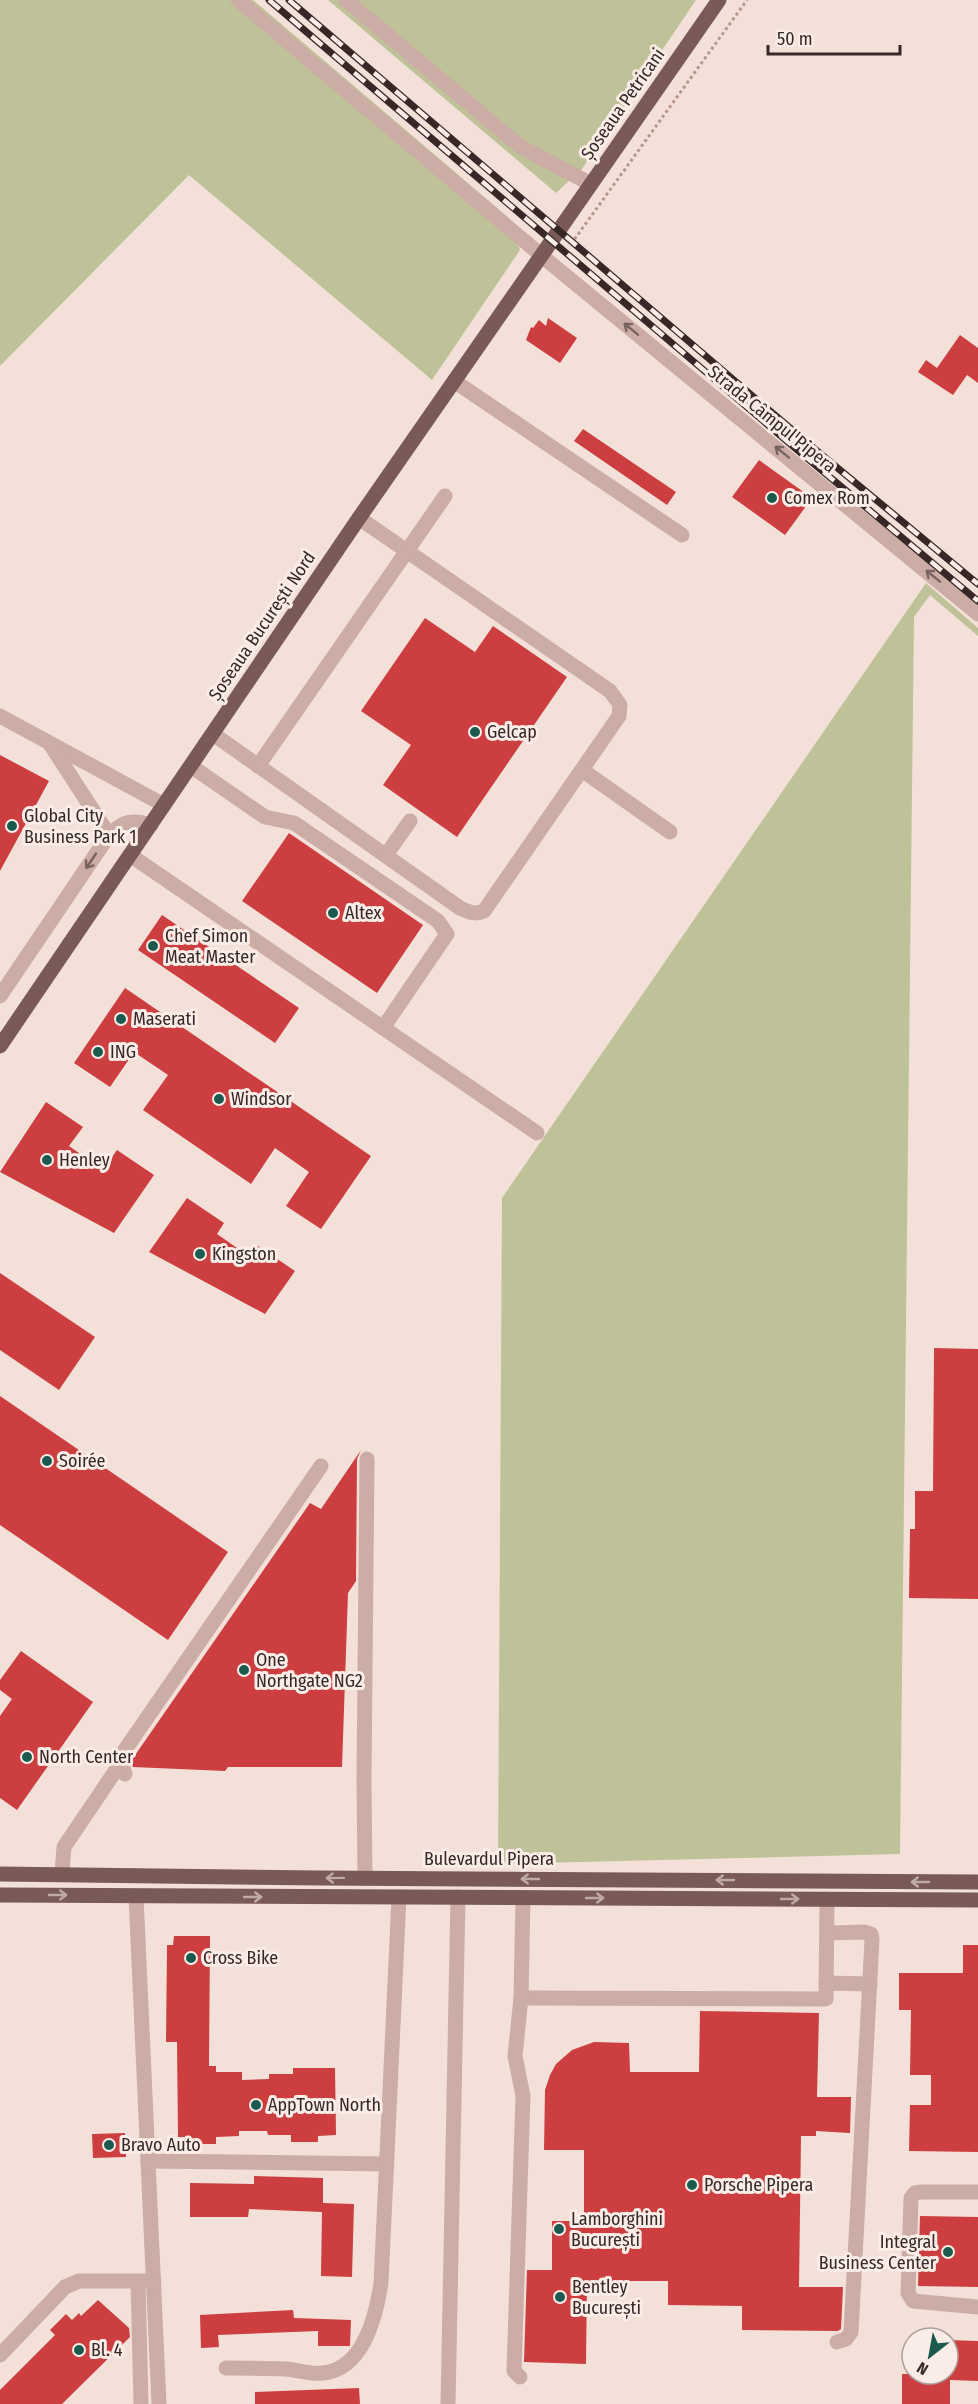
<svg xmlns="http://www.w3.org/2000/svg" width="978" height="2404" font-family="'Fira Sans Condensed',sans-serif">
	<rect width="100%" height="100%" fill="#f3e1d9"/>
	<g fill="#bfc299">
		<path d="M0,0H253L509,218L520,250L432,380L189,175L0,366Z"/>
		<path d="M328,0H696L582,169L556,193Z"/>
		<path d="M926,583L978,628V636L930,595L914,617L900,1854L498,1864L502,1198Z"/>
	</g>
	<g fill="#cc3e3f">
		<path d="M548,318L577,338L560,363L526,340L531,327L533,328L539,320L546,326Z"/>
		<path d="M960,335L978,348V383L967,375L953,395L918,372L926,360L937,368Z"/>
		<path d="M583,429L676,492L667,505L574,441Z"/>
		<path d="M759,460L812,498L785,535L732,497Z"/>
		<path d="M425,618L475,652L493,626L567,677L457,837L383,785L411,745L361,711Z"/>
		<path d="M0,755L49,781L0,871Z"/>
		<path d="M289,833L423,925L377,993L242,901Z"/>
		<path d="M162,915L299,1008L275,1043L138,950Z"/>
		<path d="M125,988L371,1156L321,1229L286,1206L309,1172L275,1148L251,1184L143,1110L168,1075L134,1052L110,1087L74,1063Z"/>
		<path d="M46,1102L83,1127L69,1146L103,1170L117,1150L154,1175L114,1233L0,1172Z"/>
		<path d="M187,1198L224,1223L217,1234L250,1257L258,1246L295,1271L265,1314L149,1252Z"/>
		<path d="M0,1273L95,1337L59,1390L0,1350Z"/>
		<path d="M934,1348L978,1349V1599L909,1598L910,1529H915V1491H933Z"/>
		<path d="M0,1396L228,1552L168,1640L0,1525Z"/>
		<path d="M361,1450L357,1459L356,1581L348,1593L342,1767H228L225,1771L133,1767L131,1761L310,1503L321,1509Z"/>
		<path d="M21,1651L93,1702L17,1810L0,1798V1716L12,1699L0,1690V1680Z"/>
		<path d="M174,1936H210L209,2066H216V2072H242V2080L269,2079V2074H293V2068H335L336,2135L318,2136V2142H291V2135H268L267,2131H239V2136L216,2137V2144H188V2137H178L177,2042H166L167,1945H173Z"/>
		<path d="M963,1945H978V2152L909,2151L910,2105H931V2075H910L911,2010H899V1973H963Z"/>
		<path d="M700,2011L819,2013L817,2097H851L850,2133L816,2131V2136H801L799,2287H843L841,2329L838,2331L742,2330V2306L668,2305V2281H587L586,2364L524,2362L527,2270H552V2221H584V2150H544L545,2090L550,2075L556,2064L572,2050L594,2042L629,2043L630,2072H699Z"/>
		<path d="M125,2133L126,2157L93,2158L92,2134Z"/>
		<path d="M254,2176L323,2178V2203L354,2204L352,2277L321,2276L322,2212L249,2209L248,2217H190V2183L254,2184Z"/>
		<path d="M920,2216L978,2217V2287L918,2286Z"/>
		<path d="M98,2300L129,2328L130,2337L62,2404H0V2390L55,2335L50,2330L66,2314L72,2320L79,2313L81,2316Z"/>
		<path d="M293,2310L294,2318L351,2320L350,2346H318V2331L218,2335L219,2347L201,2348L200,2315Z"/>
		<path d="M948,2340L978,2341V2381L950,2380V2404H902V2374H948Z"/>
		<path d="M359,2388L360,2404H255V2392Z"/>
	</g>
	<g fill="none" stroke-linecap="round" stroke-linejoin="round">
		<path stroke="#b7968f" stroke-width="3" stroke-dasharray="3 3" stroke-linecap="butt" d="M571,244L747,0"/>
		<g stroke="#cbada5" stroke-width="15">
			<path d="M238,0L554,266L978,614"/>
			<path d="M346,0L521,147L591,184"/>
			<path d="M454,381L682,535"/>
			<path d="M0,716L164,805"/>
			<path d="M213,734L460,908C468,912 475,915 484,911L619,716L620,705L610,691L359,518"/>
			<path d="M50,744L109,835"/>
			<path d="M191,766L265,817L294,823L438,921L447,934L383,1028"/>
			<path d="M258,766L445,496"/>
			<path d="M582,770L670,832"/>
			<path d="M130,855L537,1133"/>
			<path d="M386,855L410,821"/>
			<path d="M0,996L109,835C123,821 132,819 151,825"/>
			<path d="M125,1774L120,1757L321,1466"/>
			<path d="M62,1873L64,1847L116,1770"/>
			<path d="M365,1878L364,1779L367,1459"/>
			<path d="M136,1896L159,2404"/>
			<path d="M827,1933L865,1932L871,1934L872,1940L851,2332L846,2339L837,2342"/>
			<path d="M826,1983L870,1984"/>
			<path d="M521,1998L826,1999L827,1899"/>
			<path d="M148,2161L387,2164"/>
			<path d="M978,2192H921L915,2193L911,2198L908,2293L913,2301L978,2307"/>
			<path d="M138,2282L141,2404"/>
			<path d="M0,2355L65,2287L79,2281H154"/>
			<path d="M226,2368C246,2368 266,2368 286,2369C299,2370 310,2375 323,2373C363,2369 376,2316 381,2283L399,1897"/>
			<path d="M520,2377L514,2371L523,2096L515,2056L521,1998L523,1898"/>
			<path d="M448,2404L458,1897"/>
		</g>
		<g stroke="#795a57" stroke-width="15">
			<path d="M0,1046L359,518L719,0"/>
			<path d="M0,1874L320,1878L978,1882"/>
			<path d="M0,1895L978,1900"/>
		</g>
		<g stroke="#372827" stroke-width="7">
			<g id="rail">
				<path d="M269,0L801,453L978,601"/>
				<path d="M289,0L817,451L978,584"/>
			</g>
		</g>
		<use href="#rail" stroke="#faece6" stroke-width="4.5" stroke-dasharray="14" stroke-linecap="butt"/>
	</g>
	<defs><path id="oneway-shaft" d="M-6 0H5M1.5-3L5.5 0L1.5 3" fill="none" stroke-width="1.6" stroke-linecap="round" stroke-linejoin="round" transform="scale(1.5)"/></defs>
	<g stroke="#7a6460">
		<use href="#oneway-shaft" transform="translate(631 329) rotate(-141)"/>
		<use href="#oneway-shaft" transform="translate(782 452) rotate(-141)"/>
		<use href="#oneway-shaft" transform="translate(933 576) rotate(-141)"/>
		<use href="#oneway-shaft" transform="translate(91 861) rotate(124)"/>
	</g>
	<g stroke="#c0aaa6">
		<use href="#oneway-shaft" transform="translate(335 1878) rotate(179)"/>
		<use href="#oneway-shaft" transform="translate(530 1879) rotate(-180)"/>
		<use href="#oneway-shaft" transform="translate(725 1880) rotate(-180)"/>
		<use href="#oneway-shaft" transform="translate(920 1882) rotate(-180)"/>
		<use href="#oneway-shaft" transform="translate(58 1895)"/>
		<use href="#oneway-shaft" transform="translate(253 1897)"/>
		<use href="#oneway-shaft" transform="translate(595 1898)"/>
		<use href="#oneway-shaft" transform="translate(790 1899)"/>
	</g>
	<g fill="#1a5a4f" stroke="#faece6" stroke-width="2">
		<circle cx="772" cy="498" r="6"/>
		<circle cx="475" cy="732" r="6"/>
		<circle cx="12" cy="826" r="6"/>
		<circle cx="333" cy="913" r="6"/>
		<circle cx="153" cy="946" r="6"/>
		<circle cx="121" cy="1019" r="6"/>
		<circle cx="98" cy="1052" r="6"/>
		<circle cx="219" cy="1099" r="6"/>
		<circle cx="47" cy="1160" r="6"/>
		<circle cx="200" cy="1254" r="6"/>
		<circle cx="47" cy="1461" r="6"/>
		<circle cx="244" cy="1670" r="6"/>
		<circle cx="27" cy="1757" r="6"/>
		<circle cx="191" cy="1958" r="6"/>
		<circle cx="256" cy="2105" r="6"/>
		<circle cx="109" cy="2145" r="6"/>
		<circle cx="692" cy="2185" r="6"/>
		<circle cx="559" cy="2229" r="6"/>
		<circle cx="948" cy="2252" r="6"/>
		<circle cx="560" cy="2297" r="6"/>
		<circle cx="79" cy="2350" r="6"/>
	</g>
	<g text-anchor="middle" stroke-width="6" stroke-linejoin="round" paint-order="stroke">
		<g font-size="18" fill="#372827" stroke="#faece6">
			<text transform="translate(623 104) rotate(-55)" y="6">Șoseaua Petricani</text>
			<text transform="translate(772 419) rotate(39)" y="6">Strada Câmpul Pipera</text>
			<text transform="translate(262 626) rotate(-56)" y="6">Șoseaua București Nord</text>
			<text x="489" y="1865">Bulevardul Pipera</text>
		</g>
		<g font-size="18" fill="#372827" stroke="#faece6" text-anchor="start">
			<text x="784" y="504">Comex Rom</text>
			<text x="487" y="738">Gelcap</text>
			<text x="24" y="822">Global City<tspan x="24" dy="21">Business Park 1</tspan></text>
			<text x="345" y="919">Altex</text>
			<text x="165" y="942">Chef Simon<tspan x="165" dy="21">Meat Master</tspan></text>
			<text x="133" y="1025">Maserati</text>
			<text x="110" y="1058">ING</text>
			<text x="231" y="1105">Windsor</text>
			<text x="59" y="1166">Henley</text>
			<text x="212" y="1260">Kingston</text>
			<text x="59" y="1467">Soirée</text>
			<text x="256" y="1666">One<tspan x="256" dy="21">Northgate NG2</tspan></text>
			<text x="39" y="1763">North Center</text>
			<text x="203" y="1964">Cross Bike</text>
			<text x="268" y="2111">AppTown North</text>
			<text x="121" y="2151">Bravo Auto</text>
			<text x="704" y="2191">Porsche Pipera</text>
			<text x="571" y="2225">Lamborghini<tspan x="571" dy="21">București</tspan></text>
			<text x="936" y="2248" text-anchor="end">Integral<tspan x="936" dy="21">Business Center</tspan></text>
			<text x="572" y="2293">Bentley<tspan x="572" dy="21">București</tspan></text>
			<text x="91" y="2356">Bl. 4</text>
		</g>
	</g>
	<g transform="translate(930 2356) rotate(211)"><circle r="28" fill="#faece6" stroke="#ac9e9a" stroke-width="1.5"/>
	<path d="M0-4.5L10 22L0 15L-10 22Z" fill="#1a5a4f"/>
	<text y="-9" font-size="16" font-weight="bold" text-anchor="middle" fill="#372827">N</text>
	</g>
	<path d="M768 45v9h132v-9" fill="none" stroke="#372827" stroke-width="3"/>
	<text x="777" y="45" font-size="18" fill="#372827" stroke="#faece6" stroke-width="4.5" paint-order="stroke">50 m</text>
</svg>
